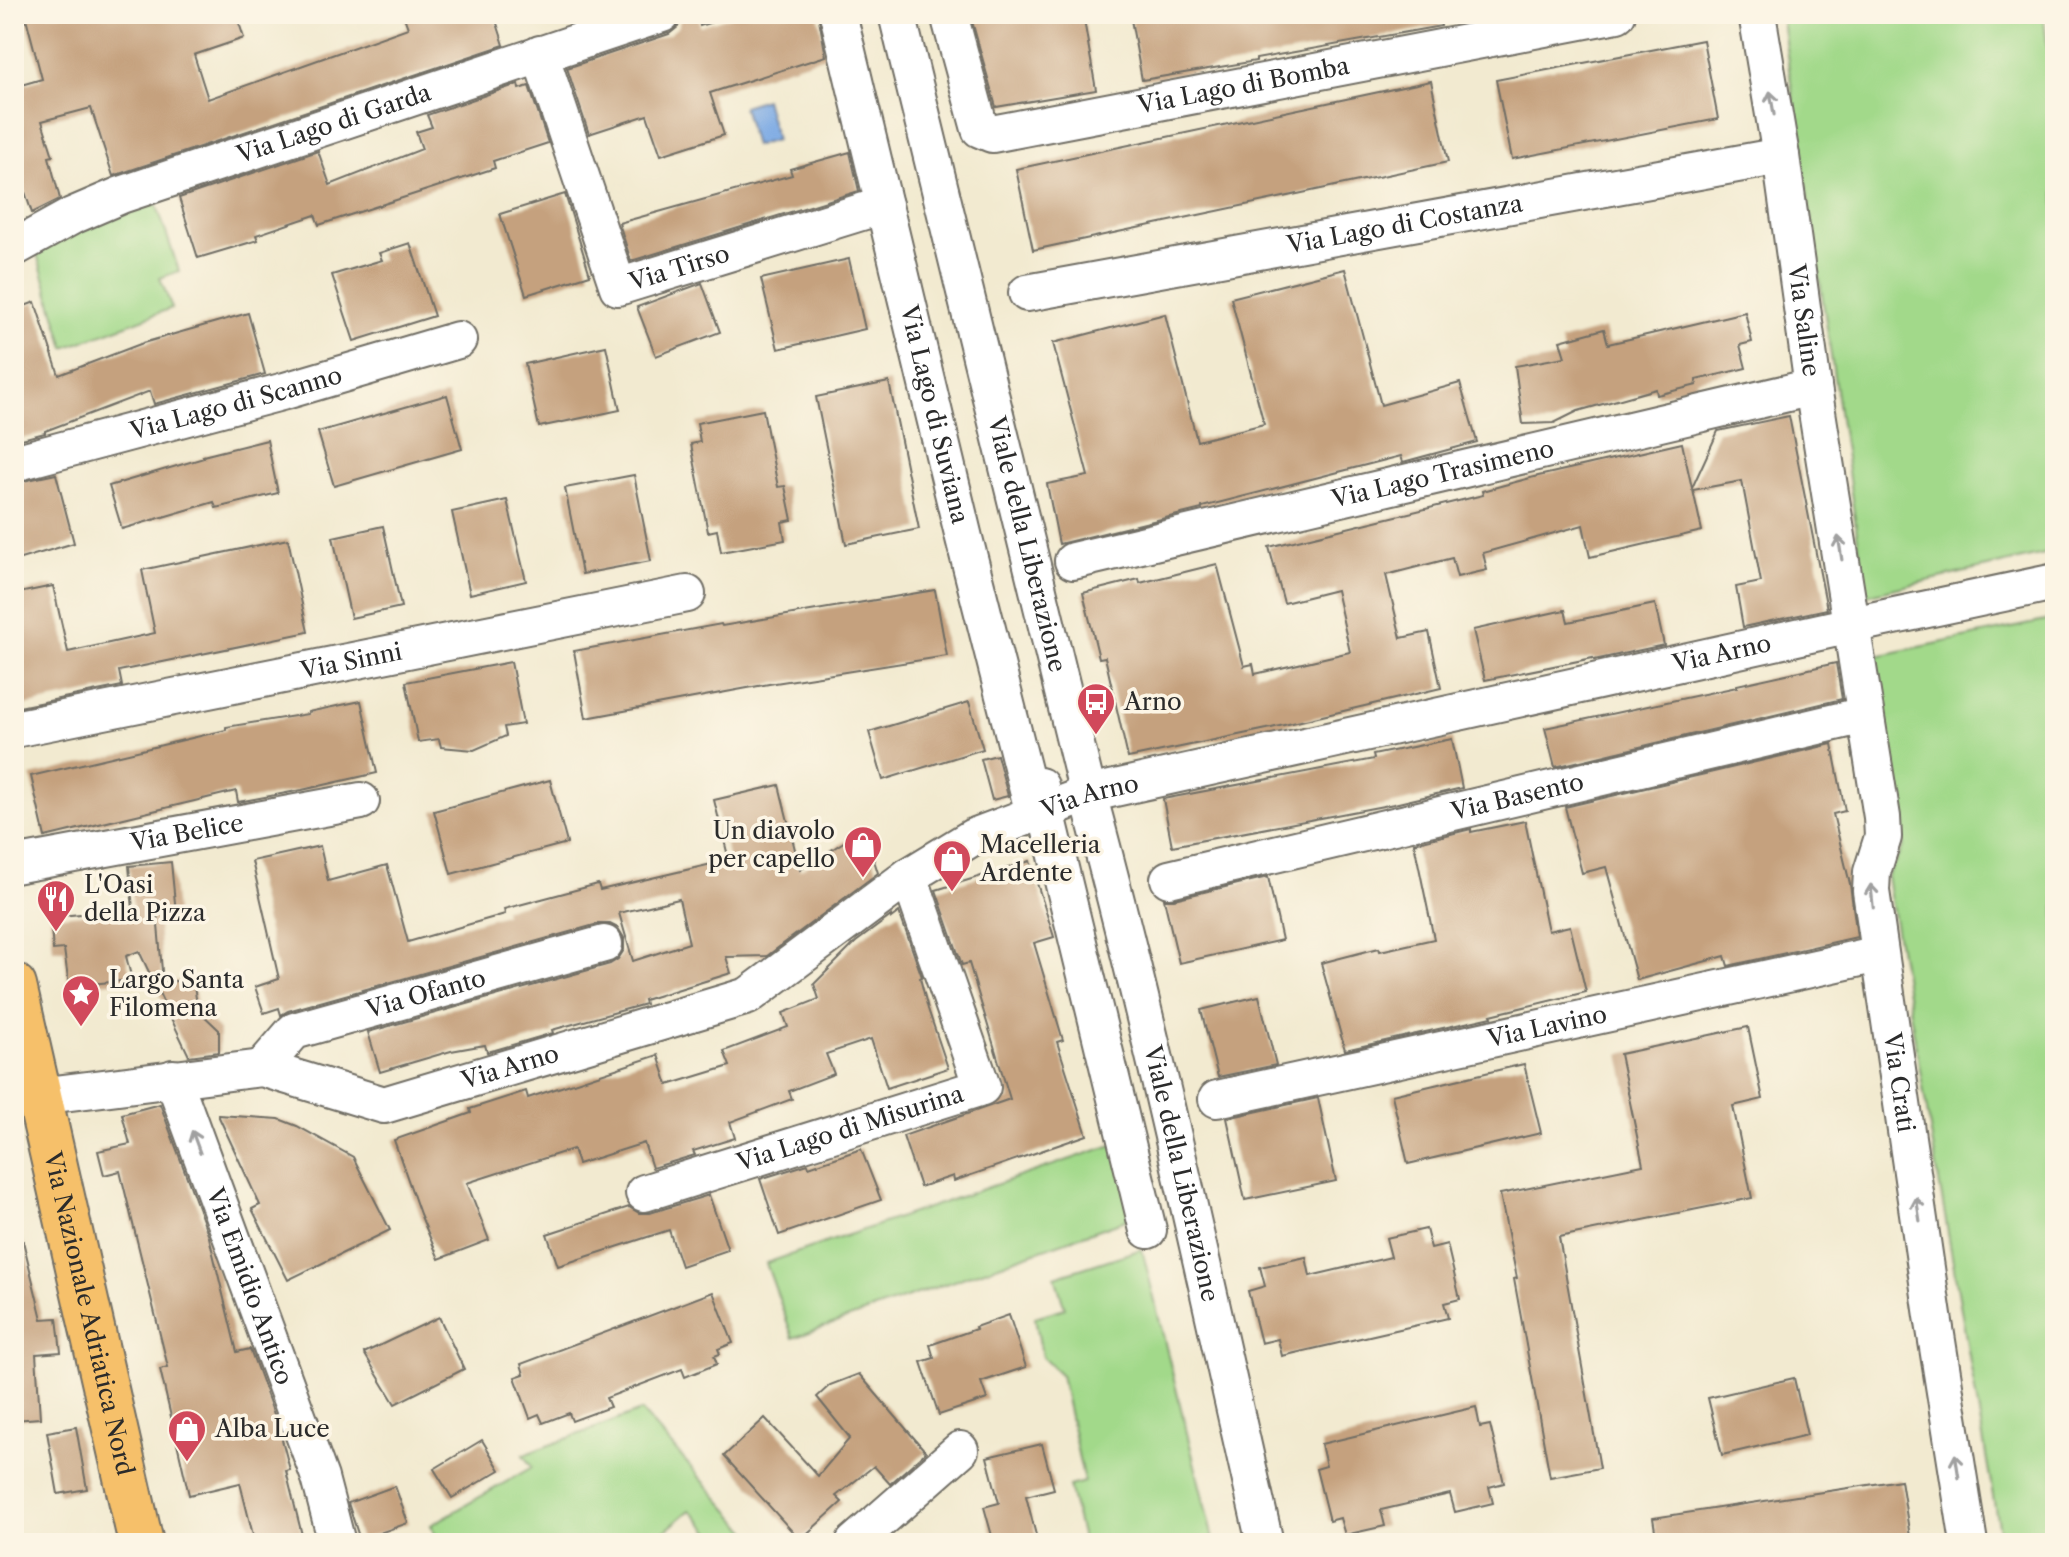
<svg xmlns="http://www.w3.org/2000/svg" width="2069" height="1557" font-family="'Libre Caslon Text',serif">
	<rect width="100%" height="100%" fill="#fcf5e5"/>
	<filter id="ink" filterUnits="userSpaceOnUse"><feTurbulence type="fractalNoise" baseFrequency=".0125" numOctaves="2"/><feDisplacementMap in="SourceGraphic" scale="16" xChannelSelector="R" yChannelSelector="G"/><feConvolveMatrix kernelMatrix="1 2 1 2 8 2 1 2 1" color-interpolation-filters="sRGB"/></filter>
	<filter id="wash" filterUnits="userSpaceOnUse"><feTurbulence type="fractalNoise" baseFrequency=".006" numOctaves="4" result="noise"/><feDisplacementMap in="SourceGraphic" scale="32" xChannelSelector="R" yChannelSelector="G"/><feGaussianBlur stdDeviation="1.8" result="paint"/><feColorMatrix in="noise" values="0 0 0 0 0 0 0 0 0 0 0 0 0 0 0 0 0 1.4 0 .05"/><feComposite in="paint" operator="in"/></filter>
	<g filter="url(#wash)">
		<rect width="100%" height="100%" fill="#f2ead0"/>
		<g fill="#a2d98a" stroke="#66825a" stroke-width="2">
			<path d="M1781,14H2043L2055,100V548L2044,554L1866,595Z"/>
			<path d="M155,200L179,271L160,278L172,308L65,348L36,251L83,224Z"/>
			<path d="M2055,619V1543H2001L1887,877L1904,845L1876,656Z"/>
			<path d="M1118,1143L1134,1217L793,1338L766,1263Z"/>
			<path d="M1142,1249L1214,1543H1083L1069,1486L1084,1482L1061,1375L1042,1357L1035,1317L1065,1308L1055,1277Z"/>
			<path d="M641,1411L758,1543H721L690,1510L651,1543H439L431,1525L532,1467L523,1455Z"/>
		</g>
		<path fill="#7aa9e4" stroke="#526a88" stroke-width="2" d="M765,99L776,140L754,146L743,106Z"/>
		<g id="blocks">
			<g fill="#c5a17e" fill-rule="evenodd">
				<path d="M25,14H236L244,38L194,55L208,99L408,28L403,14H494L504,45L113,176L91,108L42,121L53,156L49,157L60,199L32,213L14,159V87L42,79Z"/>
				<path d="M682,14H698L700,26L737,14H818L826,56L710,93L724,135L661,155L647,115L589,134L567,68L669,34L678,27Z"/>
				<path d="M970,14H1083L1096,90L996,107Z"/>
				<path d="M1130,14H1440L1441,26L1256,59V61L1142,80Z"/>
				<path d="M1703,40L1718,119L1512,159L1496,80Z"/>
				<path d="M1431,81L1448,162L1033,250L1016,169Z"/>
				<path d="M518,84L519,89L529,86L548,143L493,161L495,168L319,225L315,215L256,235L258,240L198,258L179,198L318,151L330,185L422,149L416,132L432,127L427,115Z"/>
				<path d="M850,152L859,191L631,261L619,223L792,175L790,169Z"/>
				<path d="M565,194L590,275L526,295L500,214Z"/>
				<path d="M410,243L434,316L354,341L332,275L382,260L379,253Z"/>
				<path d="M849,259L865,329L778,349L761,279Z"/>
				<path d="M1345,269L1381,405L1460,383L1477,442L1403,462L1401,456L1202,507V509L1059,544L1047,484L1088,476L1053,343L1165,314L1197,441L1264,424L1231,298Z"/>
				<path d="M702,283L720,332L656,356L637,307Z"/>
				<path d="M35,302L59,375L143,343L248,313L265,374L154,404L150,391L45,431V433L14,441V310Z"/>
				<path d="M1745,312L1752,342L1740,345L1746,368L1696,380L1697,385L1657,395L1656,389L1578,411L1554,423L1523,424L1515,366L1565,357L1560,341L1604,329L1608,344Z"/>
				<path d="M606,346L620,410L539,427L525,364Z"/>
				<path d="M889,382L919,529L846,544L816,397Z"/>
				<path d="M447,395L462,449L334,486L318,432Z"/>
				<path d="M763,410L778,487L785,486L792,520L782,522L785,540L721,552L717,530L708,532L691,444L700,442L697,423Z"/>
				<path d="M1789,416L1827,609L1743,627L1736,587L1761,582L1742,481L1693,490L1702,531L1590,557L1583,525L1483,553L1487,570L1457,577L1452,558L1386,575L1401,638L1429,632L1441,688L1267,729L1128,758L1105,657L1099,658L1083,593L1139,579L1140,583L1217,564L1244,666L1253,664L1255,674L1350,652L1336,590L1284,603L1269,547L1483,495L1482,491L1534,477L1682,443L1692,488L1718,431Z"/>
				<path d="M267,440L278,493L216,508L214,502L122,529L109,486L204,458L203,456Z"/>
				<path d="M56,474L74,543L14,561V483Z"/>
				<path d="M634,475L651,561L582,574L565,488Z"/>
				<path d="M507,500L526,581L470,594L452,512Z"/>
				<path d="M383,526L401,607L351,618L333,537Z"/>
				<path d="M288,539L308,632L119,671L122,686L19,707L14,686V594L53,586L68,652L155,633L142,570Z"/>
				<path d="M935,590L947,656L769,684L586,718L574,651L721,624L722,626Z"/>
				<path d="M1655,604L1664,645L1594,660L1593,658L1485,680L1473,630L1565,610L1568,622Z"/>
				<path d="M511,662L523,724L504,727L506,736L474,750L441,747L439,739L418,742L406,682Z"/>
				<path d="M1836,663L1842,699L1555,767L1545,728L1737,687V685Z"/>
				<path d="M361,701L377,773L302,790L238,802L236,791L45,837L31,776L226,730V727L308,714V712Z"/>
				<path d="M969,702L983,749L883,780L869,732Z"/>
				<path d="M1452,739L1462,788L1394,804L1172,846L1163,799L1374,759L1373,755Z"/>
				<path d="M1832,744L1845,811L1833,814L1850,884L1857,937L1728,966L1725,956L1637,980L1606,867L1582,873L1565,807Z"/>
				<path d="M997,755L1008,796L992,800L981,759Z"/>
				<path d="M550,780L567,843L451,874L434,811Z"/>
				<path d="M779,785L800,870L864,829L878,873L767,956L726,957L731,973L644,1000L645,1004L552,1030L553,1033L495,1050L487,1052L485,1045L451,1051L380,1072L368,1032L610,964L618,959L624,950V938L618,928L610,924H598L288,1011L281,1015L279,1008L264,1013L255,987L279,979L252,861L320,846L328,881L387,865L408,942L505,914L504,909L598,884L600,890L729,860L714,800ZM679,899L689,943L633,961L619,913Z"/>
				<path d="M1525,821L1548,931L1570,926L1586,992L1491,1015L1492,1017L1345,1050L1321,963L1379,948L1380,951L1434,939L1414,843L1471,829V832Z"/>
				<path d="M1030,861L1054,937L1034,943L1063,1040L1057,1042L1087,1135L954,1181L953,1176L920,1187L903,1136L1010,1099L969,963L962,965L936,890Z"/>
				<path d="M171,862L176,913L157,914L163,982L193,980L198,1010L219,1030V1052L189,1056L139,951L126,956L132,980L69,986L64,949L53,950L50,917L133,909L129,866Z"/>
				<path d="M1268,877L1282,940L1179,963L1164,899H1174Z"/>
				<path d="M899,912L922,977L920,978L928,1009L948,1068L887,1088L871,1039L826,1054L834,1074L789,1091L792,1099L730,1122L735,1138L693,1151L695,1155L652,1168L644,1143L578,1164L573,1149L467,1183L489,1240L439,1259L420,1214L394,1140L471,1113L470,1109L526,1091L528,1098L658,1055L668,1085L730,1066L724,1051L788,1027L783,1013L819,999L814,984L856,942L891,916V918Z"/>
				<path d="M1259,996L1276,1065L1218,1077L1201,1010Z"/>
				<path d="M1748,1027L1763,1099L1733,1106L1752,1198L1559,1237L1600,1468L1550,1477L1514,1279L1517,1278L1500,1194L1643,1165L1620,1054Z"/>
				<path d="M1524,1064L1541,1133L1408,1164L1392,1095Z"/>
				<path d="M1318,1098L1336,1181L1245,1200L1227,1118Z"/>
				<path d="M160,1104L209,1237L237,1352L250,1349L279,1428L290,1470L286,1471L304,1543H255L240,1483L189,1495L160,1369L168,1367L120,1171L104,1175L98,1151L130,1144L122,1114Z"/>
				<path d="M218,1115L279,1119L297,1126L353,1157L390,1230L288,1280L252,1209L260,1205Z"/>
				<path d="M861,1149L881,1200L779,1235L760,1179L808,1164L809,1167Z"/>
				<path d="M709,1195L728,1250L681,1266L669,1230L558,1266L547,1234L629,1207L639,1213H650Z"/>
				<path d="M1426,1229L1431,1248L1447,1244L1460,1299L1444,1303L1448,1318L1282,1356L1278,1339L1261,1343L1248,1291L1265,1286L1260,1267L1306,1257L1310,1276L1391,1257L1386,1238Z"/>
				<path d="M23,1241L42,1319L57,1318L61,1352L36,1354L40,1418L14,1420V1242Z"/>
				<path d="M713,1292L733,1343L718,1349L720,1354L714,1356L717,1364L685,1377L682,1369L606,1398L610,1407L572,1421L569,1413L543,1423L539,1414L530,1418L515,1377L524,1374L521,1364Z"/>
				<path d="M1009,1315L1026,1367L981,1382L987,1399L939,1415L921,1362L934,1358L930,1345L976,1329L975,1327Z"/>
				<path d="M439,1317L464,1369L395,1404L364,1353Z"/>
				<path d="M859,1374L926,1452L890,1484L874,1466L836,1496L842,1502L800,1540L724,1456L765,1418L818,1476L850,1438L817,1397L830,1385Z"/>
				<path d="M1794,1378L1807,1435L1722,1455L1708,1398Z"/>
				<path d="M1476,1407L1480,1427L1490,1425L1504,1483L1489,1487L1493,1503L1455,1512L1450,1494L1381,1510L1385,1526L1345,1535L1340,1518L1329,1521L1316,1469L1326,1466L1321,1444Z"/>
				<path d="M76,1427L87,1489L58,1494L47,1432Z"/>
				<path d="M482,1440L500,1470L452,1498L434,1469Z"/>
				<path d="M1042,1444L1054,1489L1026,1496L1038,1543H994L984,1507L999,1503L987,1457Z"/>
				<path d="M1901,1480L1911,1543H1657L1653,1518Z"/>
				<path d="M395,1486L408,1523L360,1540L348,1503Z"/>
			</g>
		</g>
	</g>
	<g filter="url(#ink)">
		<use href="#blocks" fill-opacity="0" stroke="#716e65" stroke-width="2"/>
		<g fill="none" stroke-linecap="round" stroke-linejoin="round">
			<g stroke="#716e65" stroke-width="40">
				<g id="minor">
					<path id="s1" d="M838,14L964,538L1034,814"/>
					<path id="s2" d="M897,14L1088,794C1155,1042 1208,1293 1265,1543"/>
					<path id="s3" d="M1757,14L1781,156L1813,387L1882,817L1883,837L1872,872L1871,891L1933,1316L1969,1543"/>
					<path id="s4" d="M951,22L980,129L992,134L1617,14"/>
					<path id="s5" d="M540,54L618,287L884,205"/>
					<path id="s6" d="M14,248L72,216L121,195L662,14"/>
					<path id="s7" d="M1027,293L1781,156"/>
					<path id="s8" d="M14,463L285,391L458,340"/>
					<path id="s9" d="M1073,561L1813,387"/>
					<path id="s10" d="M14,729L687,594"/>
					<path d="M1040,786L1148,1230"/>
					<path id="s11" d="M14,865L361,801"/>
					<path id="s12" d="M1169,879L1865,715"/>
					<path id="s13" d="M262,1068L294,1031L604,944"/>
					<path id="s14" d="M173,1078L320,1478L337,1543"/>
					<path id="s15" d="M39,1096L262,1068L384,1105L748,996L909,876L973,837L1088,794L1833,629L2055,582"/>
					<path id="s16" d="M1217,1099L1879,954"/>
					<path id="s17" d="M644,1193L982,1087L909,876"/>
					<path d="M854,1543L960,1450"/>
				</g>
			</g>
			<g stroke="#716e65" stroke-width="48">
				<g id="major">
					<path id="s18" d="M14,986L141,1543"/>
				</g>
			</g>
			<use href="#minor" stroke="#fff" stroke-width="36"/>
			<use href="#major" stroke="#f6c06b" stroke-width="44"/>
		</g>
		<defs><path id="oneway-shaft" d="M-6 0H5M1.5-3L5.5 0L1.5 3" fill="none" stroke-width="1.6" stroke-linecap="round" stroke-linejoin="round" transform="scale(2)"/></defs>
		<g stroke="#a0a0a0">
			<use href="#oneway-shaft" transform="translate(1772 103) rotate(-100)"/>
			<use href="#oneway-shaft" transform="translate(1840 548) rotate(-99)"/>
			<use href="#oneway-shaft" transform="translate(1872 896) rotate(-96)"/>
			<use href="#oneway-shaft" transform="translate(196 1142) rotate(-110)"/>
			<use href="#oneway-shaft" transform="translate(1918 1209) rotate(-99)"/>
			<use href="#oneway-shaft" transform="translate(1957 1466) rotate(-99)"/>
		</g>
	</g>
	<defs>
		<g id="bus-pin" transform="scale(2)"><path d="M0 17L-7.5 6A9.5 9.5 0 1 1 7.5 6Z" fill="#d1495b" stroke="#fcf5e5"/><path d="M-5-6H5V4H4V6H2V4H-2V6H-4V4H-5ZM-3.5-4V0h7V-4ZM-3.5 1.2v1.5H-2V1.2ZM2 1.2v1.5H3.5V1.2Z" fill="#fff"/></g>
		<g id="shop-pin" transform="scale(2)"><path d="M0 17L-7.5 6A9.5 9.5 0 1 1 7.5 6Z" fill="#d1495b" stroke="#fcf5e5"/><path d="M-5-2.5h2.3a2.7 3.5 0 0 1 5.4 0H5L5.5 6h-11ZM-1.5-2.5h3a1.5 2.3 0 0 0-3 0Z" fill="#fff"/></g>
		<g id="restaurant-pin" transform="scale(2)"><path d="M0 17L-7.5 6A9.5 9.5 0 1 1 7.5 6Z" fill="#d1495b" stroke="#fcf5e5"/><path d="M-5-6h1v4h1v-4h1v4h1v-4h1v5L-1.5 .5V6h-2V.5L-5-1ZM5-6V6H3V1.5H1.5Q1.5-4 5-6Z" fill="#fff"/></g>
		<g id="sight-pin" transform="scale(2)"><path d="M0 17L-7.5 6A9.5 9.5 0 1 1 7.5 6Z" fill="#d1495b" stroke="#fcf5e5"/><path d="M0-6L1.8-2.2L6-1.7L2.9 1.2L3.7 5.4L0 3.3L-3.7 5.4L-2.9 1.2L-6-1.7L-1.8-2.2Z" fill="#fff"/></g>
	</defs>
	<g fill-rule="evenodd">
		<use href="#bus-pin" x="1096" y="702"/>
		<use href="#shop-pin" x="863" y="845"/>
		<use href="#shop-pin" x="952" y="859"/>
		<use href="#restaurant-pin" x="56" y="899"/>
		<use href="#sight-pin" x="81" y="994"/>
		<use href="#shop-pin" x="187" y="1429"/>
	</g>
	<g text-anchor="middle" stroke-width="7" stroke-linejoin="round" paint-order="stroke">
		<g font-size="24" fill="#2b2b2b" stroke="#fcf5e5">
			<text dy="8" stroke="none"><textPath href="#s4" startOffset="380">Via Lago di Bomba</textPath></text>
			<text dy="8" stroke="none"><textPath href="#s6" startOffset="344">Via Lago di Garda</textPath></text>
			<text dy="8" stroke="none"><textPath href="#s7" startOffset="384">Via Lago di Costanza</textPath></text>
			<text dy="8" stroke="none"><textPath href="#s5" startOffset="310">Via Tirso</textPath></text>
			<text dy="8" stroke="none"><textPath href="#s3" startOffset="310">Via Saline</textPath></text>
			<text dy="8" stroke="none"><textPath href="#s8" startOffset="230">Via Lago di Scanno</textPath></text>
			<text dy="8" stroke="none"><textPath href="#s1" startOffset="412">Via Lago di Suviana</textPath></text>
			<text dy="8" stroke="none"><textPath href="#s9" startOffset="380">Via Lago Trasimeno</textPath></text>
			<text dy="8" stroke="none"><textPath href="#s2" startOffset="546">Viale della Liberazione</textPath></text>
			<text dy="8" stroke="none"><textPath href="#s15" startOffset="1780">Via Arno</textPath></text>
			<text dy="8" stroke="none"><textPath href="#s10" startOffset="344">Via Sinni</textPath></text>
			<text dy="8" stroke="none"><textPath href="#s12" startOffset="358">Via Basento</textPath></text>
			<text dy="8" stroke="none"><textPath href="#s15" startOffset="1132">Via Arno</textPath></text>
			<text dy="8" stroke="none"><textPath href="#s11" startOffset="176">Via Belice</textPath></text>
			<text dy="8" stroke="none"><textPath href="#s13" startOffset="186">Via Ofanto</textPath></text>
			<text dy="8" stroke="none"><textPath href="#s16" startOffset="338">Via Lavino</textPath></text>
			<text dy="8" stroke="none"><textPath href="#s15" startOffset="484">Via Arno</textPath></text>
			<text dy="8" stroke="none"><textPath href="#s3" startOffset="1082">Via Crati</textPath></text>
			<text dy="8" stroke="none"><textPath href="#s17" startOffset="216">Via Lago di Misurina</textPath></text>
			<text dy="8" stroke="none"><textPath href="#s2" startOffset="1194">Viale della Liberazione</textPath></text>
			<text dy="8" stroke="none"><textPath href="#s14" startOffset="222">Via Emidio Antico</textPath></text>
			<text dy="8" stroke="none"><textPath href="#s18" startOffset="336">Via Nazionale Adriatica Nord</textPath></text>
		</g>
		<g font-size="24" fill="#2b2b2b" stroke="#fcf5e5" text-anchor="start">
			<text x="1124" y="710">Arno</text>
			<text x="835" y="839" text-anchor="end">Un diavolo<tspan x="835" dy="28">per capello</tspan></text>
			<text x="980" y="853">Macelleria<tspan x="980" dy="28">Ardente</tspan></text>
			<text x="84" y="893">L'Oasi<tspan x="84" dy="28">della Pizza</tspan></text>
			<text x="109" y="988">Largo Santa<tspan x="109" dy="28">Filomena</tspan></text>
			<text x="215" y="1437">Alba Luce</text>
		</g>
	</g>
	<rect width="2069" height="1557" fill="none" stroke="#fcf5e5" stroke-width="48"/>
</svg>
